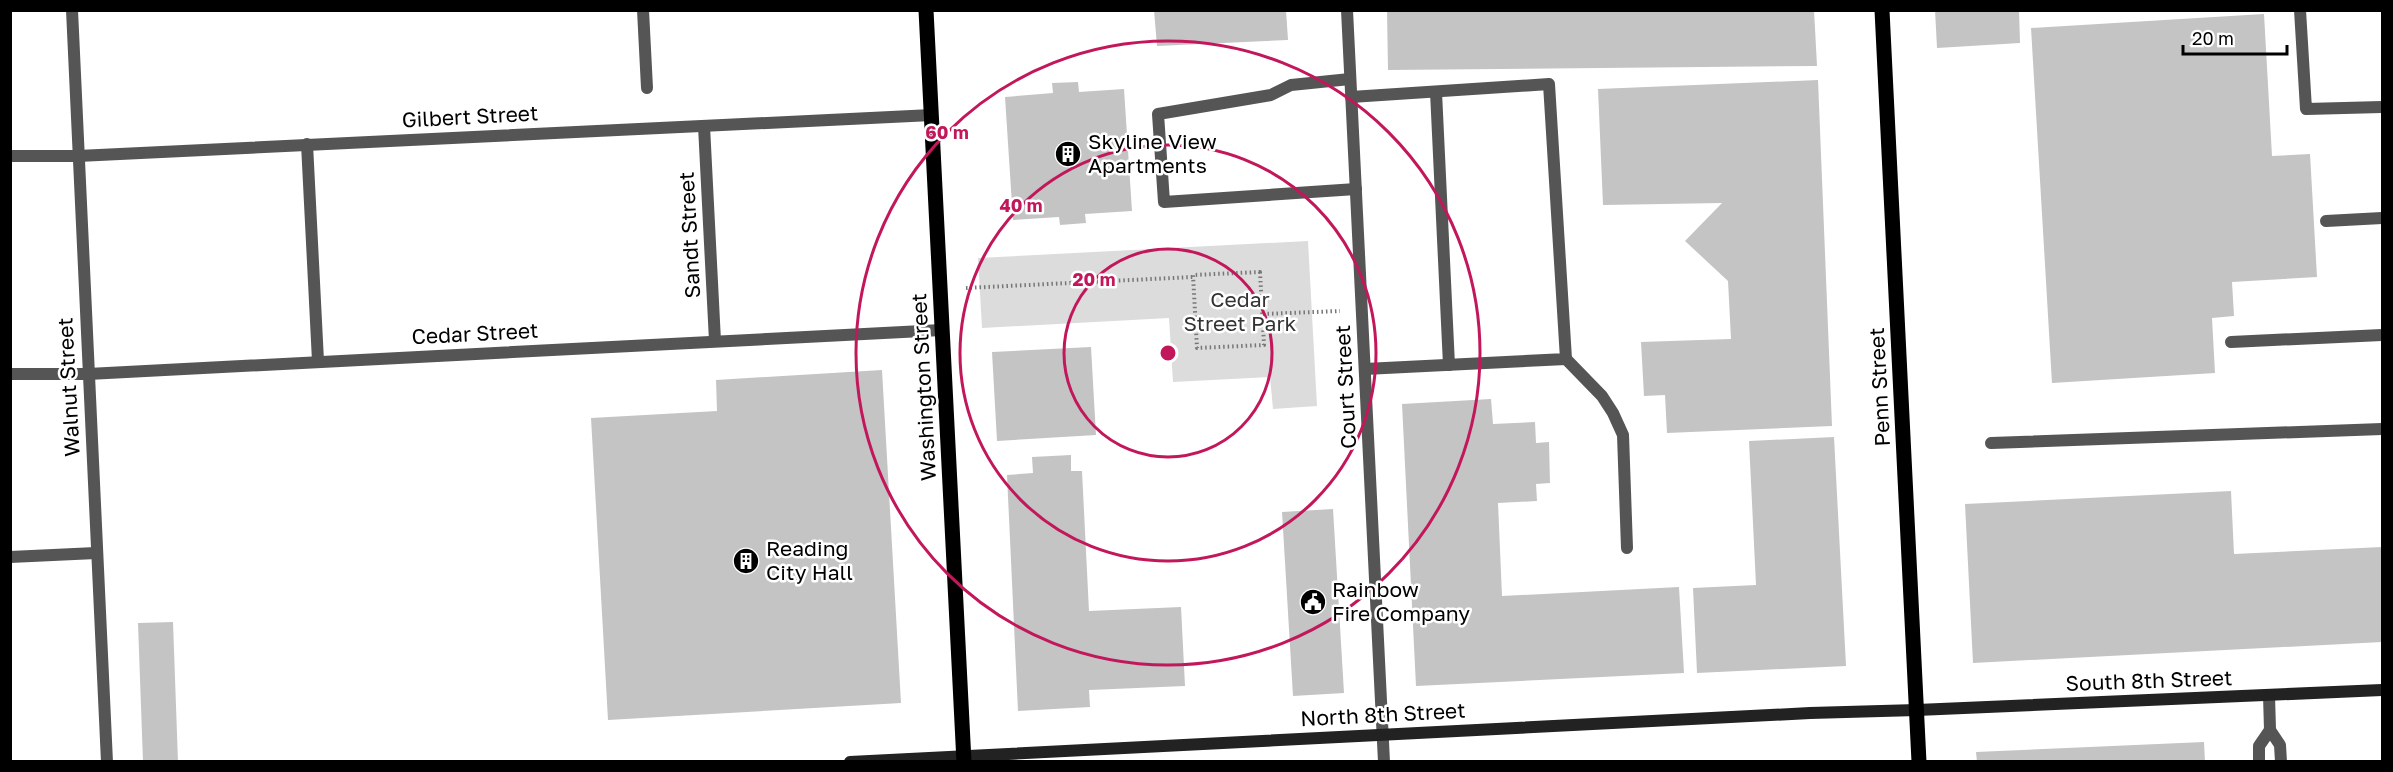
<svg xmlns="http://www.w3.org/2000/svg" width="2393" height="772" font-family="'Golos Text',sans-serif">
	<rect width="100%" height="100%" fill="#fff"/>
	<path fill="#dcdcdc" d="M1308,241L1317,406L1273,409L1270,377L1173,382L1169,318L982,328L978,258Z"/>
	<g fill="#c4c4c4">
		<path d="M1154,10H1286L1288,40L1157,46Z"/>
		<path d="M1387,10H1814L1817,66L1388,70Z"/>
		<path d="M1935,10H2019L2020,43L1937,48Z"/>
		<path d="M2264,14L2272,156L2310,154L2317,277L2232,282L2234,316L2212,318L2215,373L2052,383L2031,28Z"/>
		<path d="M1818,80L1832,426L1667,433L1665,395L1644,396L1641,342L1731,339L1728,281L1685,241L1722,203L1603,205L1598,89Z"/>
		<path d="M1078,82L1079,92L1124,89L1132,211L1085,214L1086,223L1060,225L1059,217L1013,220L1005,97L1053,93L1052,83Z"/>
		<path d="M1091,347L1096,435L997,441L992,352Z"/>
		<path d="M882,370L901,703L608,720L591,418L717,411L716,380Z"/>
		<path d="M1491,399L1493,424L1535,422L1536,443L1549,442L1550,483L1536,484L1537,501L1498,503L1502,596L1679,587L1684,673L1416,686L1402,404Z"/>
		<path d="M1834,437L1846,666L1697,673L1693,588L1756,585L1749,441Z"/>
		<path d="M1071,455V471H1082L1089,611L1181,607L1185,686L1089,690L1090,707L1018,711L1007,475L1033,473L1032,457Z"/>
		<path d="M2231,491L2234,554L2382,547V642L1973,663L1965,504Z"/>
		<path d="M1333,509L1344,693L1293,696L1282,512Z"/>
		<path d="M173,622L178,762H143L138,623Z"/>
		<path d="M2204,742L2205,762H1977L1976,752Z"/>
	</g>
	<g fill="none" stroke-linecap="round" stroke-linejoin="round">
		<g stroke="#777" stroke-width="4" stroke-dasharray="1.5 3" stroke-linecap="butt">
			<path d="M1260,272L1264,345L1197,348L1193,275Z"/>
			<path d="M966,288L1193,277"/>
			<path d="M1263,314L1340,311"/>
		</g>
		<g stroke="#555" stroke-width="12">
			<path d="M643,10L647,88"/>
			<path d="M2300,10L2306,109L2382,107"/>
			<path d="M1350,79L1291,85L1271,95L1158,114L1164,202L1356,189"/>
			<path d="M1436,92L1449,365"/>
			<path d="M1351,97L1549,84L1566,359L1365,369"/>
			<path d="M704,126L715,341"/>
			<path d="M307,144L318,361"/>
			<path d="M10,156H78L932,115"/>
			<path d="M2326,221L2382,218"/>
			<path d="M2231,342L2382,335"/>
			<path d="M1566,359L1602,396L1613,413L1623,435L1627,548"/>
			<path d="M10,374H88L942,330"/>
			<path d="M1991,443L2382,429"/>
			<path d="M10,557L96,553"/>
			<path d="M2269,695L2270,730L2280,745L2281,762"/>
			<path d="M2259,762V746L2270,730"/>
		</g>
		<path stroke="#555" stroke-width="12" d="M1347,10L1384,762"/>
		<path stroke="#555" stroke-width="12" d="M72,10L107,762"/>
		<path stroke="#222" stroke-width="12" d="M850,762L1810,713L1917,710L2382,690"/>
		<g stroke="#000" stroke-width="15">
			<path d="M926,10L964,762"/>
			<path d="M1882,10L1919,762"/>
		</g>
	</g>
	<g fill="none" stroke="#c2185b" stroke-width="3">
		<circle cx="1168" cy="353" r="104"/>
		<circle cx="1168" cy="353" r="208"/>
		<circle cx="1168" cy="353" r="312"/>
	</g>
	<defs>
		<g id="building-disc" transform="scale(1.35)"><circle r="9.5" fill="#000" stroke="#fff"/><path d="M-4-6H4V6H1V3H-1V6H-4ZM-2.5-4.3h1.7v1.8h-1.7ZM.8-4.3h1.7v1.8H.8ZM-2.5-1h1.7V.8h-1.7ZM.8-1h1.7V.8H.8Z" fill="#fff"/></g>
		<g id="civic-disc" transform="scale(1.35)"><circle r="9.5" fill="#000" stroke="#fff"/><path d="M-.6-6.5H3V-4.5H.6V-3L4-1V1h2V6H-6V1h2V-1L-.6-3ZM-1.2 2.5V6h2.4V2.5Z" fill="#fff"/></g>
	</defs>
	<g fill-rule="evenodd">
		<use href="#building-disc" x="1068" y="154"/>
		<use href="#building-disc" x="746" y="561"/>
		<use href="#civic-disc" x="1313" y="602"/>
	</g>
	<g text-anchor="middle" stroke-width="5" stroke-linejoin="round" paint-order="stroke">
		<g font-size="21" fill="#000" stroke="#fff">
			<text transform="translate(470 117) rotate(-3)" y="7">Gilbert Street</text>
			<text transform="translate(690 235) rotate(-93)" y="7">Sandt Street</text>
			<text transform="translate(475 334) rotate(-3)" y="7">Cedar Street</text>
			<text transform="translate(69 387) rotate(-93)" y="7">Walnut Street</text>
			<text transform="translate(924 387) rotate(-93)" y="7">Washington Street</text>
			<text transform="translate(1346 387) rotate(-93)" y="7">Court Street</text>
			<text transform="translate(1880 387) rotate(-93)" y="7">Penn Street</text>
			<text transform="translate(2149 681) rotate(-2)" y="7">South 8th Street</text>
			<text transform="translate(1383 715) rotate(-3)" y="7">North 8th Street</text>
		</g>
		<g font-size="21" fill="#000" stroke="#fff" text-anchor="start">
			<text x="1088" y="149">Skyline View<tspan x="1088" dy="24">Apartments</tspan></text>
			<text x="766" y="556">Reading<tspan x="766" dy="24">City Hall</tspan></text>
			<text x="1332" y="597">Rainbow<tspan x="1332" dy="24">Fire Company</tspan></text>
		</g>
		<g font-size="21" fill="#333" stroke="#fff">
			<text x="1240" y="307">Cedar<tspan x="1240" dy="24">Street Park</tspan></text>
		</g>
	</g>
	<circle cx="1168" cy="353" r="9" fill="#c2185b" stroke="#fff" stroke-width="3"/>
	<g font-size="18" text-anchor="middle" font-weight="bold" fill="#c2185b" stroke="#fff" stroke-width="5" stroke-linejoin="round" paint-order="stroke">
		<text x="947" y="139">60 m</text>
		<text x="1021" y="212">40 m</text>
		<text x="1094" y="286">20 m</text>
	</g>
	<rect width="2393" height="772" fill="none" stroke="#000000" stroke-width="24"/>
	<path d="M2183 45v9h104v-9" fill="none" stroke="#000000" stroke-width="3"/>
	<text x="2192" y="45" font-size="18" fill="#000000" stroke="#ffffff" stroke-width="4.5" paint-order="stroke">20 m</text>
</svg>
